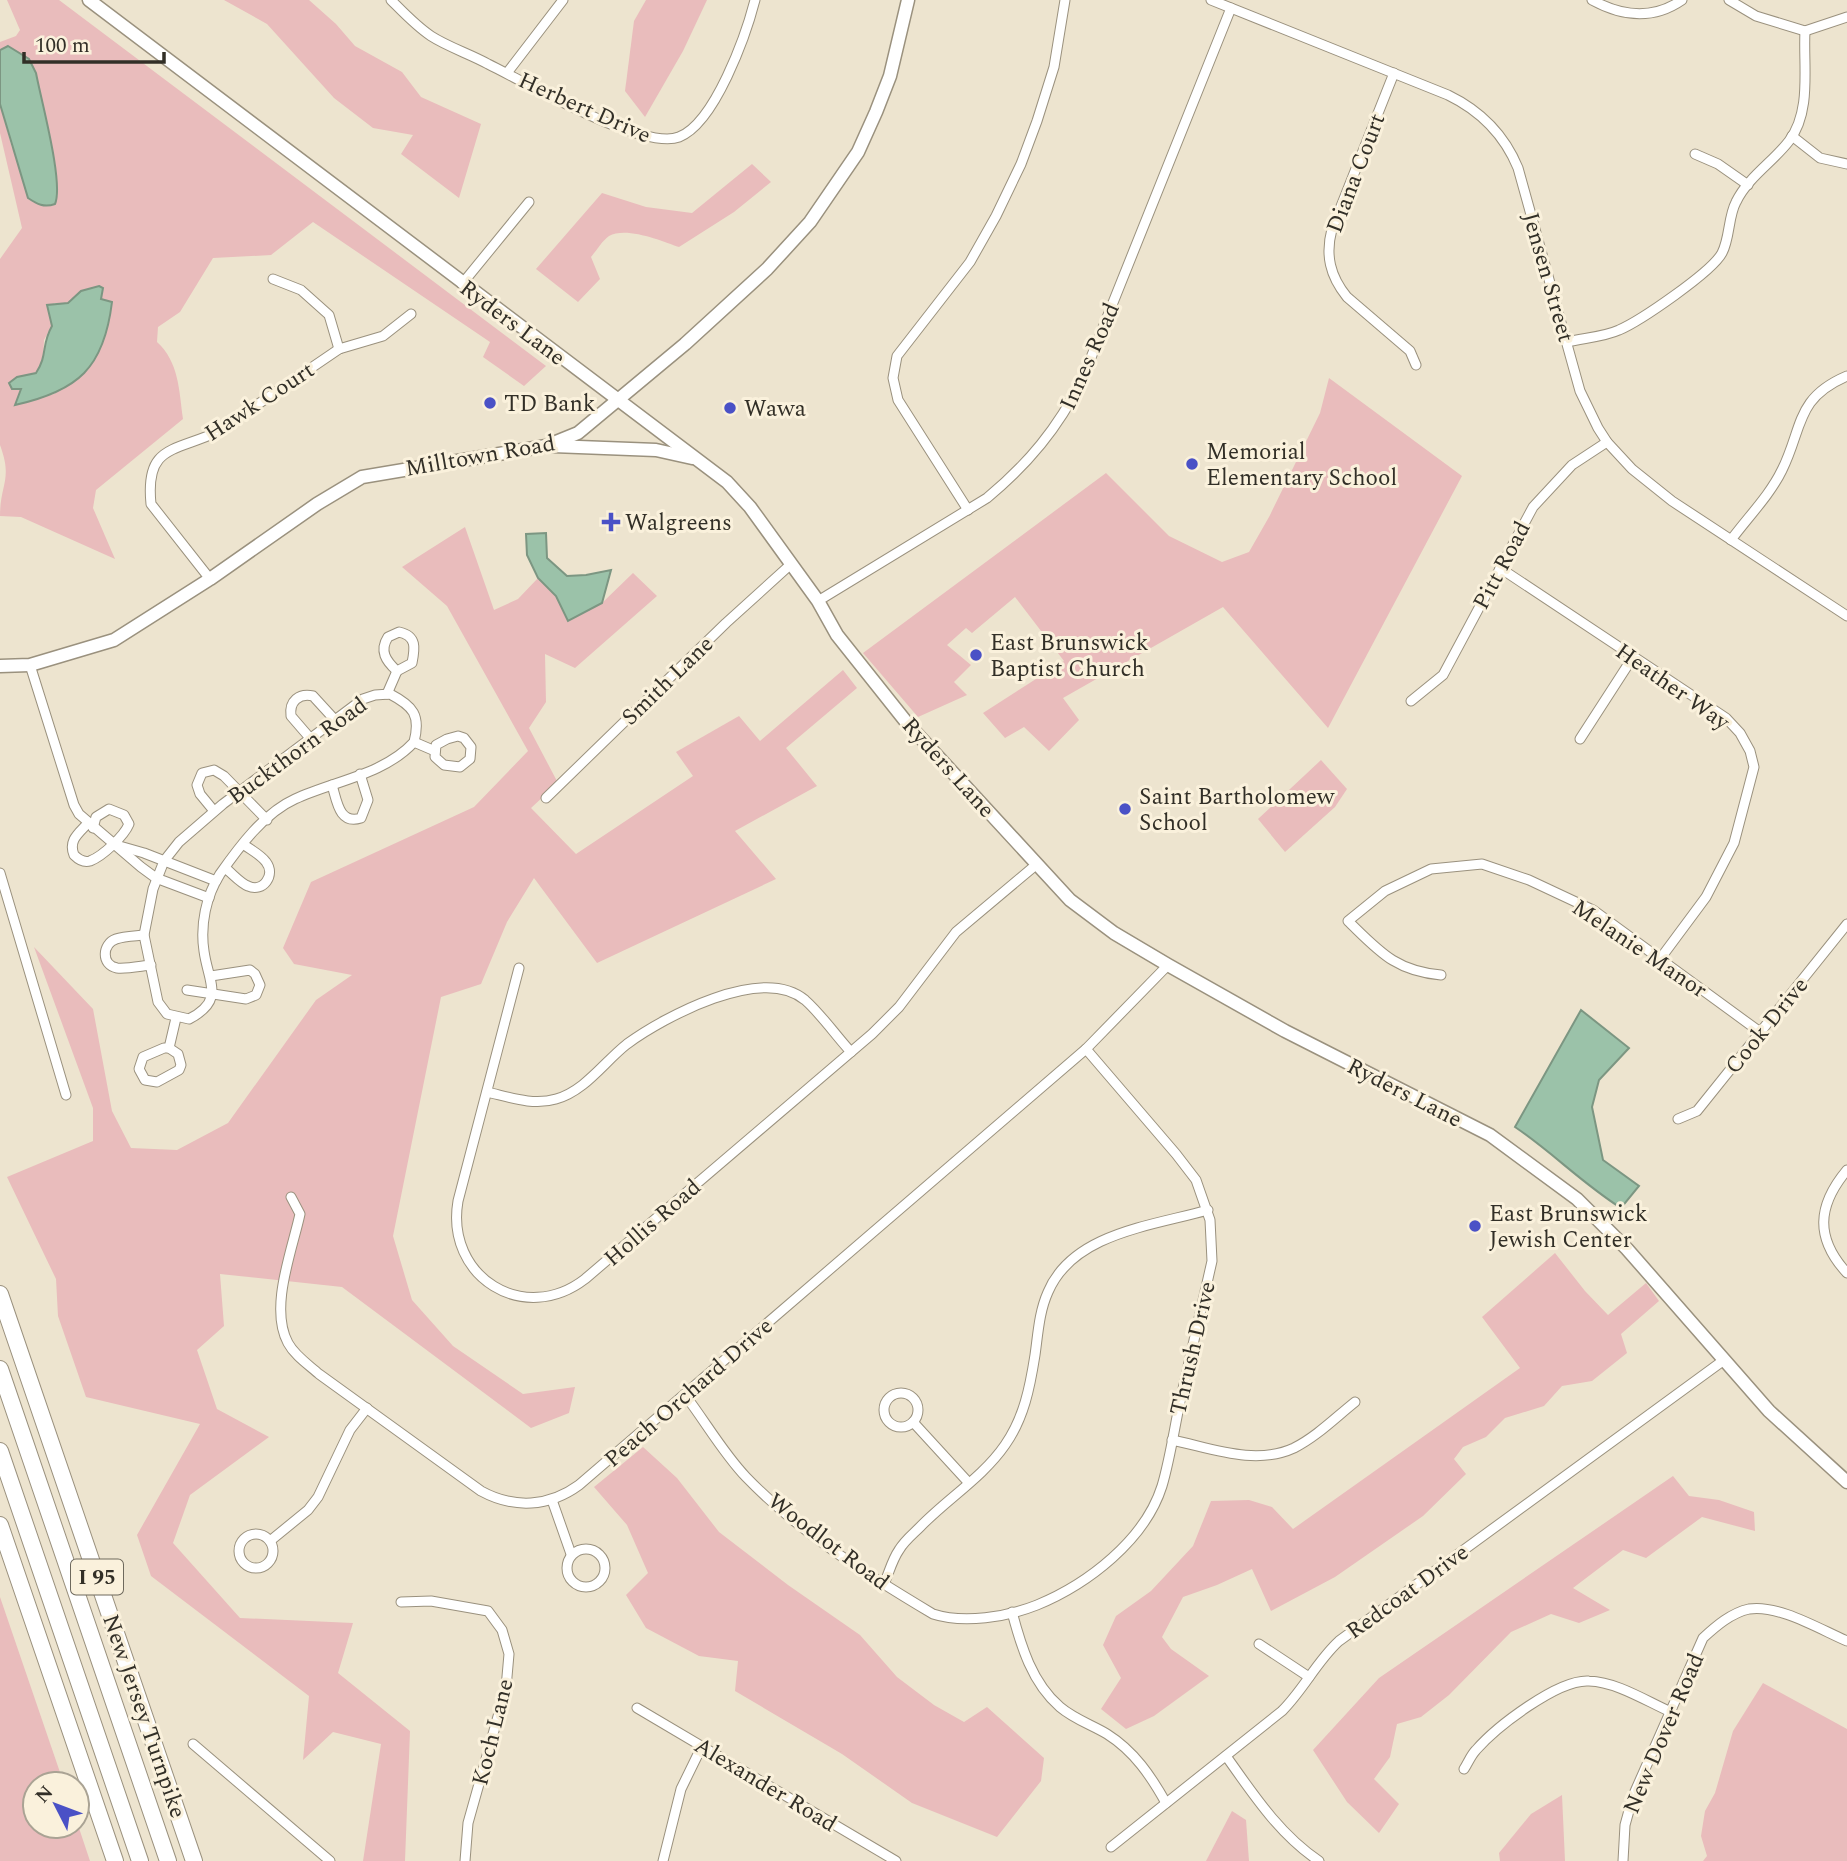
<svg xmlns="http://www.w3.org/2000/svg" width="1847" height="1861" font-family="Spectral,serif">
	<rect width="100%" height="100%" fill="#ede4cf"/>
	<g fill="#e9bcbc" fill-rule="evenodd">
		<path d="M7,0H59L546,366L524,386L483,357L490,342L313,222L271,255L213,258L180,312L158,327L157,342C179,362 179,390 183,419L96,490L93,508L115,559L21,517L0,516C0,484 13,480 0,445V259L22,228L0,133V104L12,148L58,196L36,73C29,59 22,54 8,46L0,50V42L16,36L20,30ZM98,286L100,299L112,302L110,316L103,339L54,394L15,404L21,389L17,377L36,373L43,363L44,340L52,326L54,303H68L81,291Z"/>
		<path d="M224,0H309L336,24L355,46L402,72L421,97L481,124L459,198L401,154L413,135L373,128L334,98L267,24Z"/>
		<path d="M646,0H707L683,51L645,117L625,91L634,21Z"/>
		<path d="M752,164L771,182L734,212L679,247C662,241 626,226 609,236C602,241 597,250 591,257L600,279L578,302L536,269L602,193L646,207L692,213Z"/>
		<path d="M1329,378L1462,476L1328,728L1223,607L1063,698L1079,720L1049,751L1024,727L1005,738L983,713L1064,661L1015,597L972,633L966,628L947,645L971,665L954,682L967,695L918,717L863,653L1106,473L1169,536L1222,562L1249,552L1269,517L1320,413Z"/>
		<path d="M465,527L494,610L518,599L538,578L556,596L568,620L602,603L633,573L657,596L575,668L545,654L546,702L529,728L558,783L531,808L576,854L693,776L676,752L739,716L760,741L843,670L857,688L786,748L817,786L735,831L776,879L597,963L534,878L507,922L481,984L441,997L393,1236L412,1300L453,1346L523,1394L575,1387L569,1413L531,1428L342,1287L220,1274L224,1326L197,1350L217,1409L269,1437L190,1495L173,1543L240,1618L353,1623L338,1673L410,1731L405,1861H363L381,1744L333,1732L303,1760L309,1696L151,1576L137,1535L200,1424L86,1397L58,1316L56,1279L7,1177L93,1141V1108L34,947L93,1009L112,1111L131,1148L177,1150L228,1123L316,1000L352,975L294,964L283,948L311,882L474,807L528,751L447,606L402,567Z"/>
		<path d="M1321,760L1347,789L1335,807L1285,852L1258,819Z"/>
		<path d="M1555,1253L1585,1291L1608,1315L1646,1283L1659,1301L1621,1334L1627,1353L1592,1381L1562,1386L1544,1406L1505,1418L1486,1437L1463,1447L1454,1459L1466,1474L1423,1516L1335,1577L1271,1611L1252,1569L1217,1585L1183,1597L1162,1637L1171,1649L1209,1676L1154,1716L1126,1729L1101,1709L1121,1678L1103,1645L1116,1616L1151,1591L1193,1546L1211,1501L1249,1500L1272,1507L1293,1529L1520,1368L1482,1317Z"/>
		<path d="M643,1447L677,1478L719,1532L788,1585L860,1635L897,1677L934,1705L964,1722L987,1707L1044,1758L1041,1781L997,1837L912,1803L842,1754L735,1691L738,1661L699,1656L646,1628L626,1595L648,1573L627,1525L594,1487Z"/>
		<path d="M1673,1476L1689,1496L1719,1500L1754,1512L1755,1531L1702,1517L1646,1558L1623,1550L1573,1588L1610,1610L1579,1623L1551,1614L1511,1632L1449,1695L1421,1717L1397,1724L1390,1757L1374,1779L1399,1804L1379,1833L1347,1802L1313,1750L1379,1678Z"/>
		<path d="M0,1597L64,1784H35V1826H77V1822L90,1861H0Z"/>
		<path d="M1763,1683L1847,1729V1861H1703L1707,1856L1701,1836L1705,1811L1715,1793L1733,1731Z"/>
		<path d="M1562,1795L1565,1861H1500L1499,1853L1531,1814Z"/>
		<path d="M1232,1811L1246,1820L1249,1861H1206Z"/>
	</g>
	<g fill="#9bc2a9" stroke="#7c9682" stroke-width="2">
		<path d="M8,46L29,59L36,73C41,100 64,183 55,204C44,208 37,204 28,198L0,104V50Z"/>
		<path d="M99,286L103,288L101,299L112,302C104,368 78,391 15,405L21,389H12L9,383L17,377L36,373C48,355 41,345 52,326L47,305L68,303L81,291Z"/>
		<path d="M546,533L547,558L567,576L586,575L611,570L602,603L568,621L556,596L538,578L527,555L526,534Z"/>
		<path d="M1581,1010L1629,1048L1599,1080L1592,1107L1603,1160L1639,1186L1621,1208C1583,1184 1552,1152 1515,1127Z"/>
	</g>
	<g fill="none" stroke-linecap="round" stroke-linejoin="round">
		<g stroke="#9a917e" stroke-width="11">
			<g id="street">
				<path d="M391,0C403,12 416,26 431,36C448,47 470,54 488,64C525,82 643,151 679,137C715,123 746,35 755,0"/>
				<path d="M1211,0L1448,95C1481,111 1504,134 1518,168L1580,391L1598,428L1607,442L1632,469L1672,501L1847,616"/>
				<path d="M1592,0C1623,17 1653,20 1682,0"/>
				<path d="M1729,0L1756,16L1805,31L1847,17"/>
				<path d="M507,73L563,0"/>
				<path d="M1394,73L1332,229C1325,255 1330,276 1347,297L1410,351L1416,365"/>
				<path d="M1792,136L1820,158L1847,164"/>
				<path d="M1695,154L1718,164L1748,185"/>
				<path d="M273,279L301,290L329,315L339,349"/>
				<path d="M462,284L529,202"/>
				<path d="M1567,342C1583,338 1604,337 1619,330C1640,321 1712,272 1722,253C1730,238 1728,217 1736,202C1748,177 1773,162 1789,141C1812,111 1803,66 1805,31"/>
				<path d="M968,510L898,400L893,378L897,356L970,262L996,216L1021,164L1037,121L1054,67L1065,0"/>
				<path d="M1731,540C1748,517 1770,495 1782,470C1803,428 1795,398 1847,376"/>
				<path d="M1500,568L1726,718L1740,733L1750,751L1754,767L1734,843L1706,897L1660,959"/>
				<path d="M210,579L151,504C145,445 174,452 217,432L339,349L383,336L411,314"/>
				<path d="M818,601L987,498C1028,464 1058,428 1082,380L1231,8"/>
				<path d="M399,632C417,636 415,648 412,663L397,671C386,661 379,651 388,637Z"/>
				<path d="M30,665L74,805L79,814L141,867L156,878L209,898"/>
				<path d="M387,694L397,671"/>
				<path d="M390,694C413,706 421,715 414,742C384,775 333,781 295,799C264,813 239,847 220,874C206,896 200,925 204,951C208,982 226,1000 189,1019L167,1014L158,1002L144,935L153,889L164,861L179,842L223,804L363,699L375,695Z"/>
				<path d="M1411,701L1443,675L1533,507L1572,465L1607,442"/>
				<path d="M458,736L464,738L471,747L470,759L460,767L444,765L435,757L436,745L447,739Z"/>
				<path d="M310,738L291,716C289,701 299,693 313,696L335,720"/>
				<path d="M1580,739L1633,657"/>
				<path d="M414,742L435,751"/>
				<path d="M332,785C337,801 339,825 361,818L368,800L360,774"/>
				<path d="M546,798L726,623L790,565"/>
				<path d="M214,811L200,794L197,785L202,773L214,770L224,776L267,820"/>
				<path d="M88,823C79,833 68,840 74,855C78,859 83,863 90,861C103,856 124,836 129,824L124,815L109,809L96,817L93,828"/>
				<path d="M116,845L144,853L216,881"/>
				<path d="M225,868C232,873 240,883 248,886C263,893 276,875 266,862C261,855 251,850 243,844"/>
				<path d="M0,873L66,1095"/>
				<path d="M144,935C135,936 124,936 116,939C102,944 101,965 117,968C127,969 141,966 151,965"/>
				<path d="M519,968L458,1201C445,1277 524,1326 585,1279L872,1034L899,1007L956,932L1037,864"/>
				<path d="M1441,975C1395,971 1379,951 1348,921L1385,891L1431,869L1482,864L1529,880L1593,910L1760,1032"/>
				<path d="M187,990L246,999L256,995L260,985L255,974L250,970L211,976"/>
				<path d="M164,1048H169L178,1054L181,1065L179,1070L157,1082L145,1080L139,1069L143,1057Z"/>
				<path d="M169,1048L176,1018"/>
				<path d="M487,1092C509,1097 533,1106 556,1099C585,1091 604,1062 627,1044C664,1017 762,964 805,1000C822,1015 836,1036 851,1052"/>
				<path d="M1678,1119L1697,1111L1847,924"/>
				<path d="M1847,1170C1817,1206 1815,1238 1847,1273"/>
				<path d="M291,1197L300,1214C292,1251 269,1308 288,1343C295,1356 309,1365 319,1374L481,1491C514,1509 549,1507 579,1485L1086,1049L1168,965"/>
				<circle cx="901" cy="1410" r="17"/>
				<path d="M685,1395C705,1421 723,1453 746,1477C800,1533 866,1574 933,1614C964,1624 1007,1617 1037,1605C1088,1584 1145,1540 1162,1486C1170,1459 1174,1430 1180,1402C1191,1355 1201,1308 1212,1261L1210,1220L1196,1180L1176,1154L1086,1049"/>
				<path d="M913,1422L968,1482"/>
				<path d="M1172,1440C1211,1448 1255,1466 1294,1448C1316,1437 1335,1418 1355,1402"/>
				<path d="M552,1500L571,1554"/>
				<circle cx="256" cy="1551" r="17"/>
				<path d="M270,1541L308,1510L318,1497L350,1430L367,1408"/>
				<circle cx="586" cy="1568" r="19"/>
				<path d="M884,1584C889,1573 892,1560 899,1550C904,1541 913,1534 920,1527C947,1499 983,1477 1005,1445C1024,1418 1030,1387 1035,1355C1038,1334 1039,1312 1048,1292C1073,1233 1152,1226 1208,1210"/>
				<path d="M401,1602L431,1601L488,1611L502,1630L509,1654L506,1688L468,1823L465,1861"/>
				<path d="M1012,1612C1021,1646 1032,1683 1060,1707C1074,1719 1092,1725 1107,1734C1134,1751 1151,1776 1166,1803"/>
				<path d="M1259,1644L1309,1677"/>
				<path d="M637,1708L896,1861"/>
				<path d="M193,1744L330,1861"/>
				<path d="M1226,1756C1253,1794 1279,1834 1319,1861"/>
				<path d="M1464,1769C1468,1763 1471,1755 1476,1750C1496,1727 1558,1679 1589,1681C1617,1682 1646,1701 1671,1712"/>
				<path d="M1111,1847L1282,1711C1304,1689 1317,1661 1339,1641L1724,1360"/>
				<path d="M663,1861L681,1789L702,1746"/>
				<path d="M1623,1861L1625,1825L1633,1796L1703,1638C1716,1626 1731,1613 1749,1609C1778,1604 1821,1630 1847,1641"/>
			</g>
		</g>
		<g stroke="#9a917e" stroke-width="15">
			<g id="secondary">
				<path d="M89,0L727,482L750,507L818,601L837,635L907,723L1070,900L1114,933L1168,965L1285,1031L1490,1135L1577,1199L1627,1249L1769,1411L1847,1482"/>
				<path d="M553,446L656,450L692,458"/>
				<path d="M0,666L30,665L114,640L210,579L317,504L362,477L546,446L578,433L685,344L767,269L810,222L858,152L876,112L890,76L908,0"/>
			</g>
		</g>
		<g stroke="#9a917e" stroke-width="18">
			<g id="highway">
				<path d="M0,1294L194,1861"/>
				<path d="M0,1369L168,1861"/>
				<path d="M0,1451L140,1861"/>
				<path d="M0,1525L115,1861"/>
			</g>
		</g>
		<use href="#street" stroke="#fff" stroke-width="9"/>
		<use href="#secondary" stroke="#fff" stroke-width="12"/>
		<use href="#highway" stroke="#fff" stroke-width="16"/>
	</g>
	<g fill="#4a51c6" stroke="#faf1dc" stroke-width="2.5">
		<circle cx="490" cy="403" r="7"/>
		<circle cx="730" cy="408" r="7"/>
		<circle cx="1192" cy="464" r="7"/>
		<path d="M607.5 511.5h7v7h7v7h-7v7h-7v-7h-7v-7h7z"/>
		<circle cx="976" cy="655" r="7"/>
		<circle cx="1125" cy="809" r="7"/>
		<circle cx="1475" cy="1226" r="7"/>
	</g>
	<g text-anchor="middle" stroke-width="6" stroke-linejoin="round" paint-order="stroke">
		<rect fill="#faf1dc" stroke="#6e695d" stroke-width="2" x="71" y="1559.5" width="52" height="35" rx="5"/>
		<g font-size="21" font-weight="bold" fill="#322f27">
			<text x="97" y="1584">I 95</text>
		</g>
		<g font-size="23" fill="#322f27" stroke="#faf1dc">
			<text transform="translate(585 107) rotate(24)" y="8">Herbert Drive</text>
			<text transform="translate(1355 173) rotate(-69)" y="8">Diana Court</text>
			<text transform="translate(1549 277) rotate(74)" y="8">Jensen Street</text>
			<text transform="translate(513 322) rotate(37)" y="8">Ryders Lane</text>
			<text transform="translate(1089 356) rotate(-66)" y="8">Innes Road</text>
			<text transform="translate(259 401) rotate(-33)" y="8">Hawk Court</text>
			<text transform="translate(480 455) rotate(-10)" y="8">Milltown Road</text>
			<text transform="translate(1501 565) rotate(-62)" y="8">Pitt Road</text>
			<text transform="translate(667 680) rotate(-44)" y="8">Smith Lane</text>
			<text transform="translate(1673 686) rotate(35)" y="8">Heather Way</text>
			<text transform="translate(297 750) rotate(-36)" y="8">Buckthorn Road</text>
			<text transform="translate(949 767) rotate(48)" y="8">Ryders Lane</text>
			<text transform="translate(1640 948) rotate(34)" y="8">Melanie Manor</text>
			<text transform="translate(1766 1025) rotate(-51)" y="8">Cook Drive</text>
			<text transform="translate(1405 1092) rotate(27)" y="8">Ryders Lane</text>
			<text transform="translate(652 1222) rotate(-41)" y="8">Hollis Road</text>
			<text transform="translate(1192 1348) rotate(-77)" y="8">Thrush Drive</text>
			<text transform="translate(688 1392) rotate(-41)" y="8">Peach Orchard Drive</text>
			<text transform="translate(829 1541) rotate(37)" y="8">Woodlot Road</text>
			<text transform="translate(1407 1591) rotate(-36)" y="8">Redcoat Drive</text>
			<text transform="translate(145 1716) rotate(71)" y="8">New Jersey Turnpike</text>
			<text transform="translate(492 1732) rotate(-76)" y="8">Koch Lane</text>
			<text transform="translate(1663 1733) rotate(-67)" y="8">New Dover Road</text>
			<text transform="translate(766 1784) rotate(31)" y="8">Alexander Road</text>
		</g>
		<g font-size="23" fill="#322f27" stroke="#faf1dc" text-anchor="start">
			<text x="504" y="411">TD Bank</text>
			<text x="744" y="416">Wawa</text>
			<text x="1206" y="459">Memorial<tspan x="1206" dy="26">Elementary School</tspan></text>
			<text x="625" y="530">Walgreens</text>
			<text x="990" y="650">East Brunswick<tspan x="990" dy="26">Baptist Church</tspan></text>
			<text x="1139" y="804">Saint Bartholomew<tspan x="1139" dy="26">School</tspan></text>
			<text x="1489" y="1221">East Brunswick<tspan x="1489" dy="26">Jewish Center</tspan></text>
		</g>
	</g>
	<g transform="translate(56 1805) rotate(312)"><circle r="33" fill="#faf1dc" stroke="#aaa394" stroke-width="2"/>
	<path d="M0-5L12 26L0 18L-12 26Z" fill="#4a51c6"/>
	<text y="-10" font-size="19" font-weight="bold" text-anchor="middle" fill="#322f27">N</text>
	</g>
	<path d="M24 52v10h140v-10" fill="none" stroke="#322f27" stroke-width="3.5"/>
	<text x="35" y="52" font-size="21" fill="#322f27" stroke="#faf1dc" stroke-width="5" paint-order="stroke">100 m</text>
</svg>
